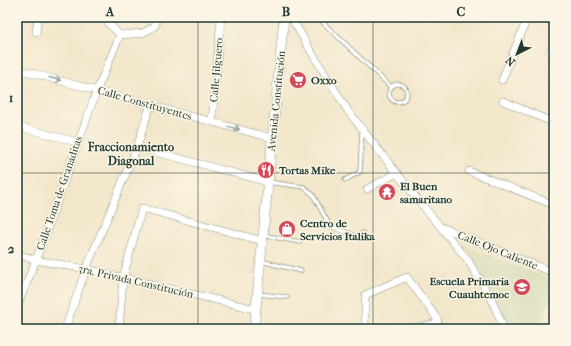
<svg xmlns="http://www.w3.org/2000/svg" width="571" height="346" font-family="'IM FELL French Canon',serif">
	<rect width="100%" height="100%" fill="#fcf5e5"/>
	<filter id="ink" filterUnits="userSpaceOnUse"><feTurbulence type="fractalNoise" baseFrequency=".025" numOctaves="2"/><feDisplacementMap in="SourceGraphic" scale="8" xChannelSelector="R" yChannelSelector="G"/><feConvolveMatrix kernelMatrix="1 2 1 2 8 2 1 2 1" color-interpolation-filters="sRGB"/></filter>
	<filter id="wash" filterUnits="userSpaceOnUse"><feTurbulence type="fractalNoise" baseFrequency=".012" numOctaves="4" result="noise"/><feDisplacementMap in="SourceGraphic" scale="16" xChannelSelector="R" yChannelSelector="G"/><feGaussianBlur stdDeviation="0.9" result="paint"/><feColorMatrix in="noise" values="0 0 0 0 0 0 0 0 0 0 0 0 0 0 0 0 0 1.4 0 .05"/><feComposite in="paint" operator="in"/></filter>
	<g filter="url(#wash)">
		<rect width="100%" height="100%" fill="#f3e7cb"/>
		<path fill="#dddebc" d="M464,246L554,280V292L538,329H510L487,282Z"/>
	</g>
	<g filter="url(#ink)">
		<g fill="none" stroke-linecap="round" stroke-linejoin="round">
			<g stroke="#899280" stroke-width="5">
				<g id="service">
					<path d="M317,17L391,87"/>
					<circle cx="398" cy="93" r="9"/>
					<path d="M345,180L360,172L362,131"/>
					<path d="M268,182L304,187L313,195L330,226L356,236L363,233"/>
					<path d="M263,235L300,242"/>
					<path d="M261,261L301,271"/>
					<path d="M258,294L287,297"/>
				</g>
			</g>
			<g stroke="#899280" stroke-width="8">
				<g id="minor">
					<path d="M105,17L108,23L120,35L143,33L155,26L157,17"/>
					<path d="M291,17L312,53L348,111L413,194L467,259L491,298L504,329"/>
					<path d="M36,32L38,17"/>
					<path d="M550,51L554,53"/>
					<path d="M17,69L272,138"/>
					<path d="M502,80L528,17"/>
					<path d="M503,101L554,123"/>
					<path d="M212,122L221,17"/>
					<path d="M17,126L77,142"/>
					<path d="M137,147L268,182"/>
					<path d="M469,171L554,205"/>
					<path d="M367,189L397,173"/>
					<path d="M444,228L554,273"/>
					<path d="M17,254L36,260L86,269L255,309"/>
					<path d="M17,307L36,260L97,90L120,35"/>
					<path d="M65,329L86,269L137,147L150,106"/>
					<path d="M119,329L123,278L142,208L262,241"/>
					<path d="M365,329V295L407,277L438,320L437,322L434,324L407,329"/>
					<path d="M551,329L554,321"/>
				</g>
			</g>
			<g stroke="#899280" stroke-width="10">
				<path id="secondary" d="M254,329L284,17"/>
			</g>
			<use href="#service" stroke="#fff" stroke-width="3.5"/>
			<use href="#minor" stroke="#fff" stroke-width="7"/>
			<use href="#secondary" stroke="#fff" stroke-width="9"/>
		</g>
		<defs><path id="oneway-shaft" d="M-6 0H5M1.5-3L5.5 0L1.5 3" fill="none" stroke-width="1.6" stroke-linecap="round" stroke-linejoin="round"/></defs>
		<g stroke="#8f9e9a">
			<use href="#oneway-shaft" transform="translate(55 79) rotate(15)"/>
			<use href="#oneway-shaft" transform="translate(234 128) rotate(15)"/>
		</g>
	</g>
	<path fill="none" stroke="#1f3d34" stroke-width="1" stroke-opacity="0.55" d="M198,17V329M373,17V329M17,173H554"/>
	<defs>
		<g id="supermarket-disc" transform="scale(0.9)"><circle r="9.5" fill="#d1495b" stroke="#fcf5e5"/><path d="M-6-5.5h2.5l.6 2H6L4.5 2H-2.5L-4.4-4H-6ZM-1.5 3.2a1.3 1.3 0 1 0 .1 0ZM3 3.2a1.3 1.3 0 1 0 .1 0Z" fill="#fff"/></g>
		<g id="restaurant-disc" transform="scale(0.9)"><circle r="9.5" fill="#d1495b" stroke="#fcf5e5"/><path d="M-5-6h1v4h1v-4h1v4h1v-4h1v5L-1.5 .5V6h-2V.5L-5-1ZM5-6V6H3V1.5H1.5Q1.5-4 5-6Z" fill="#fff"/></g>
		<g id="temple-disc" transform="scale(0.9)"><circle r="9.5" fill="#d1495b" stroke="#fcf5e5"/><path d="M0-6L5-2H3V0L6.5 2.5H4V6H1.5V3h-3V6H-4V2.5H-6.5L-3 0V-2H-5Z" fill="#fff"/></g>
		<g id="shop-disc" transform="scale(0.9)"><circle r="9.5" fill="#d1495b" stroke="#fcf5e5"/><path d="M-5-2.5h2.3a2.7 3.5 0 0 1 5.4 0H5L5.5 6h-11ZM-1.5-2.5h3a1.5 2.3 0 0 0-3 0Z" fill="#fff"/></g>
		<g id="school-disc" transform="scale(0.9)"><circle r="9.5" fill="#d1495b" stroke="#fcf5e5"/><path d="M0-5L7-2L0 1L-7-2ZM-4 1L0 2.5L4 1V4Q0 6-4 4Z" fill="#fff"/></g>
	</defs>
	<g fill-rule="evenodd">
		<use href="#supermarket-disc" x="298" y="80"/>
		<use href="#restaurant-disc" x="266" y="170"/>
		<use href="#temple-disc" x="387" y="192"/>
		<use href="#shop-disc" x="287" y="229"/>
		<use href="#school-disc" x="522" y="287"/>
	</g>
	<g text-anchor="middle" stroke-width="3" stroke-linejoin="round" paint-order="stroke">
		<g font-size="11" fill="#1f3d34" stroke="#fcf5e5">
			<text transform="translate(216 70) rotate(-85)" y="4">Calle Jilguero</text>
			<text transform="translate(276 101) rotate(-84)" y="4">Avenida Constitución</text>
			<text transform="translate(145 103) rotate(16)" y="4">Calle Constituyentes</text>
			<text transform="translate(59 193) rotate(-71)" y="4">Calle Toma de Granaditas</text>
			<text transform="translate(498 250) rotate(22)" y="4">Calle Ojo Caliente</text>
			<text transform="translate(136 281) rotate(13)" y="4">3ra. Privada Constitución</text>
		</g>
		<g font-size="11" font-weight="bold" fill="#1f3d34" stroke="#fcf5e5" text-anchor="start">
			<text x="311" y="84">Oxxo</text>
			<text x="279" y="174">Tortas Mike</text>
			<text x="400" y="190">El Buen<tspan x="400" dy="13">samaritano</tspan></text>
			<text x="300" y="227">Centro de<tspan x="300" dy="13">Servicios Italika</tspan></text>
			<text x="509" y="285" text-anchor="end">Escuela Primaria<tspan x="509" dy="13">Cuauhtemoc</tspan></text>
		</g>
		<g font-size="12" font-weight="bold" fill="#1f3d34" stroke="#fcf5e5">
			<text x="131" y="151">Fraccionamiento<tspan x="131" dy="14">Diagonal</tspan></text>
		</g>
	</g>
	<rect width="571" height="346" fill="none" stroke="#fcf5e5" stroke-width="44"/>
	<g transform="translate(517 54) rotate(222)" stroke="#fcf5e5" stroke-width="3" paint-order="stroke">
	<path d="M0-3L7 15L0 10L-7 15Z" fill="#1f3d34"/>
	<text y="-6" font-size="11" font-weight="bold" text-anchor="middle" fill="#1f3d34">N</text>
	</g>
	<rect x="22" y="22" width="527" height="302" fill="none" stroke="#1f3d34" stroke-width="1.5"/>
	<g font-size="13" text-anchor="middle" font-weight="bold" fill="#1f3d34">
		<text x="110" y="16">A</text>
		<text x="286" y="16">B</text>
		<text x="461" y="16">C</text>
		<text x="11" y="102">1</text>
		<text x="11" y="253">2</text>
	</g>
</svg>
